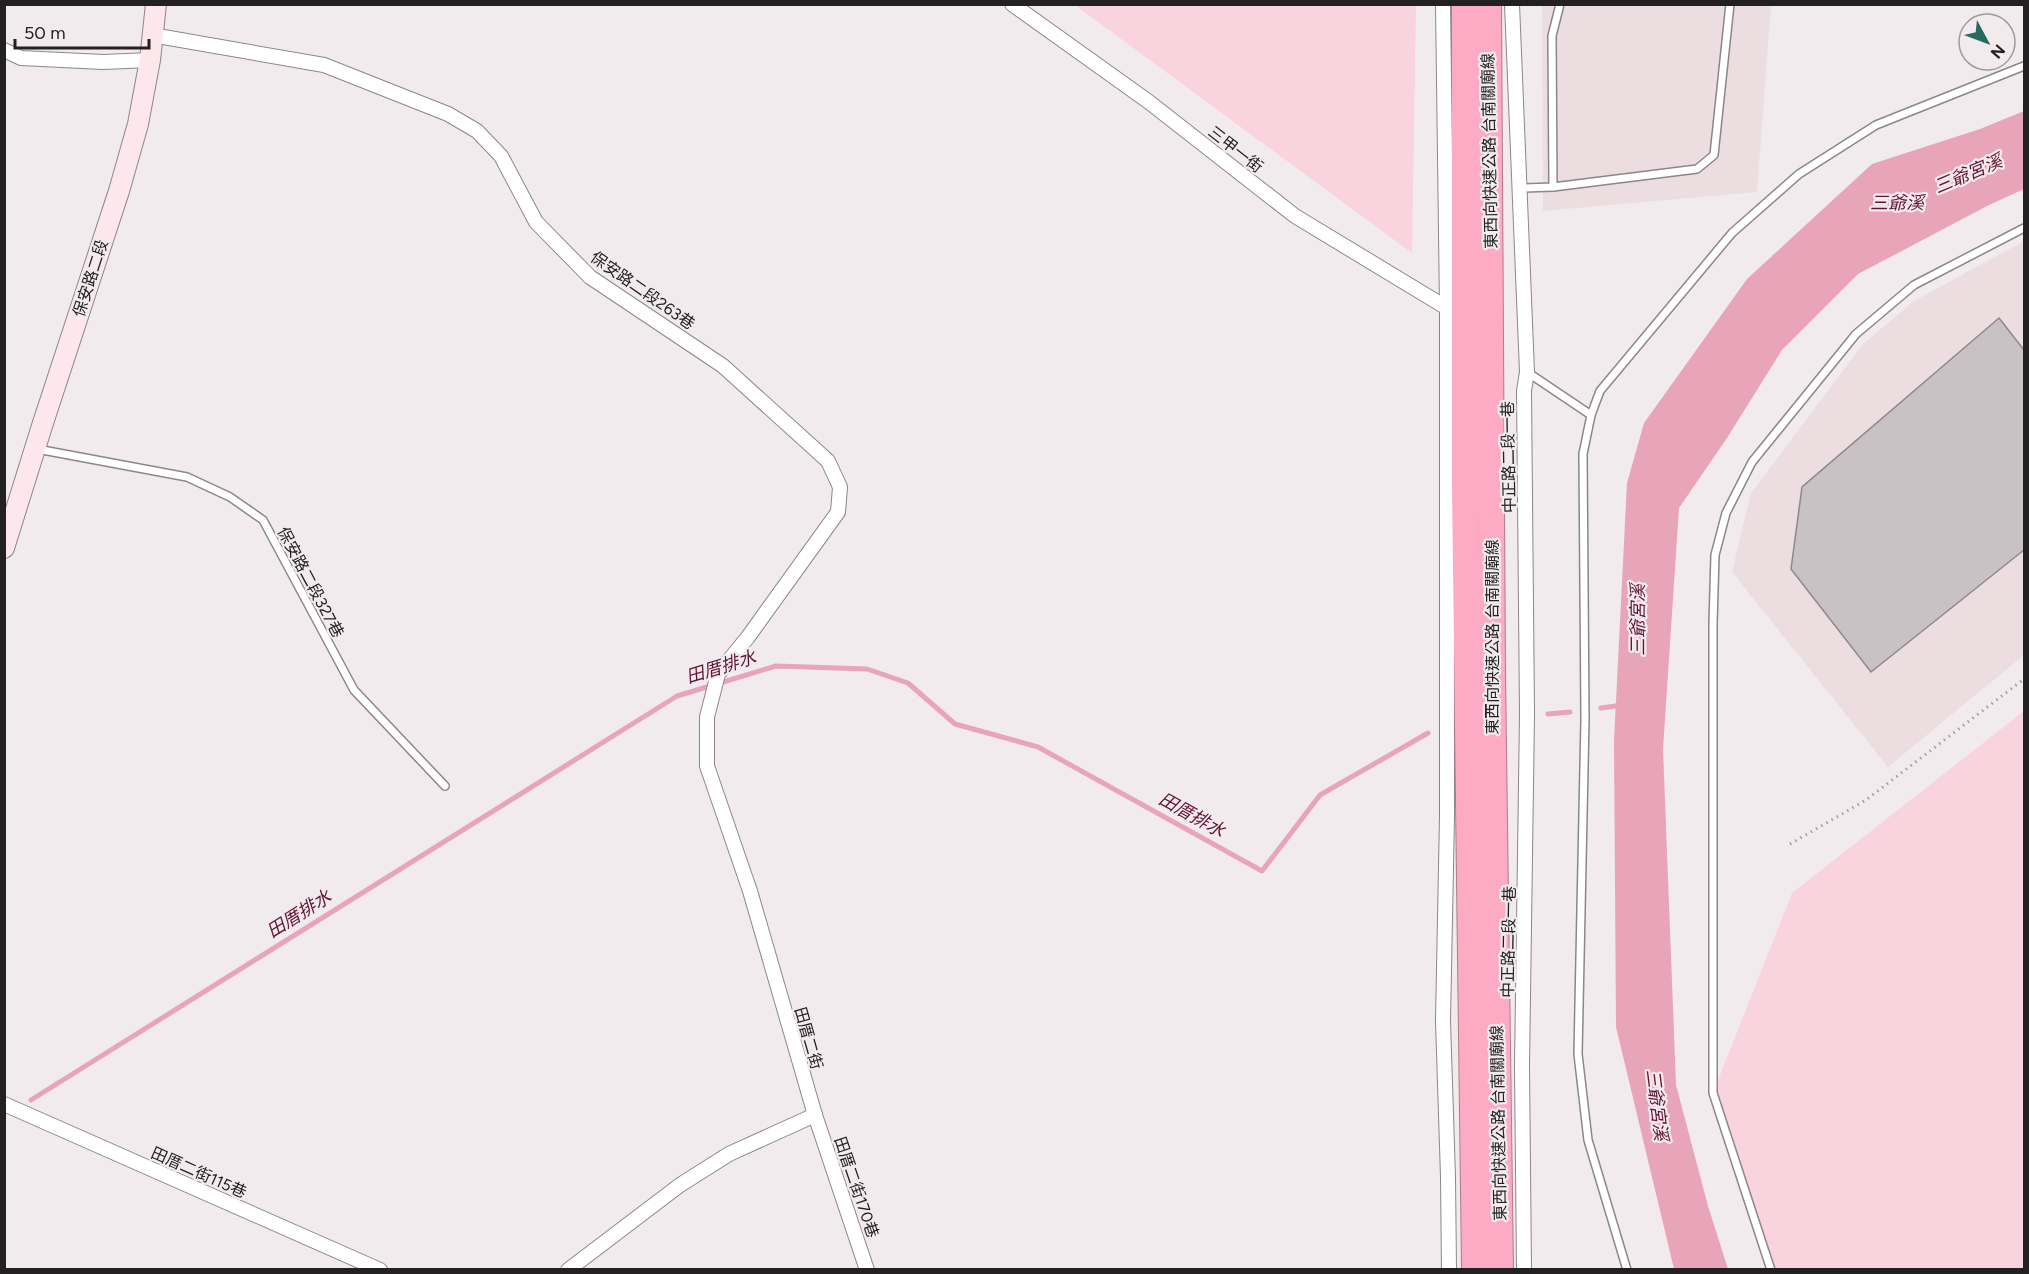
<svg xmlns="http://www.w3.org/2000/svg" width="2029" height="1274" font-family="Figtree,'Noto Sans TC',sans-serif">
	<rect width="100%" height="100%" fill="#f2ebed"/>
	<g fill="#ecdde1">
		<path d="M1542,5H1771L1757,192L1543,211Z"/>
		<path d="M2024,241V655L1888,767L1732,572L1751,493L1863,344L1914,301Z"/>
	</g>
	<g fill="#f9d3de">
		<path d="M1075,5H1416L1412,253Z"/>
		<path d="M2024,711V1269H1771L1713,1093L1792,893Z"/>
	</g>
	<path fill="#e8a4b9" d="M2024,111V189L1989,205L1858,274L1782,350L1727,438L1679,508L1663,749L1676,1085L1708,1206L1728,1269H1674L1616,1027L1614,741L1627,483L1644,423L1747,279L1872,164L1980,129Z"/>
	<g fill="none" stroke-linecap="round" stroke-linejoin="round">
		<g stroke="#e8a4b9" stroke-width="5">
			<path d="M1601,708L1623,705"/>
			<path d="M1548,714L1570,712"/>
			<path d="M31,1100L677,696L776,666L867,669L908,683L955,724L1038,747L1262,871L1320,795L1428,733"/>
		</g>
	</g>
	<path fill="#c9c2c4" stroke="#8e888a" stroke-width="1.5" d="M1999,318L2024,350V550L1871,672L1791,569L1802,487Z"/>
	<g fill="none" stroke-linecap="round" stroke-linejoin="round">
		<g stroke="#8d8688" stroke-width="10">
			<g id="lane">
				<path d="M1553,187L1552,36L1560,4"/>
				<path d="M1520,188L1553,187L1697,169L1714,155L1730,4"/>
				<path d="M1527,372L1591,415"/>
				<path d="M37,449L187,477L230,497L263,520L354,690L445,786"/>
				<path d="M1627,1270L1588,1140L1578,1054L1585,719L1583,454L1591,415L1600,391L1732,233L1799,174L1876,125L2024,66"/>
				<path d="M1771,1270L1713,1093V624L1715,555L1726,513L1752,462L1856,334L1914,285L2024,228"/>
			</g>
		</g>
		<g stroke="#8d8688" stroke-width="16">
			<g id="street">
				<path d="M1012,4L1149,102L1295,216L1447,308"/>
				<path d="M1443,4L1447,308V816L1443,1021L1448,1177L1449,1270"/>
				<path d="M1512,4L1527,372L1524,391L1527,714L1522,1066L1524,1270"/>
				<path d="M152,35L324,65L448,114L477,131L501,156L536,222L590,277L723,366L828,461L840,487L838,512L748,637L718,674L707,717V766L750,891L815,1115L867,1270"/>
				<path d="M4,50L21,58L103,62L150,60"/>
				<path d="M4,1104L380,1270"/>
				<path d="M568,1270L680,1185L729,1154L815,1115"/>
			</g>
		</g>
		<g stroke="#8d8688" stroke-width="22">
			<path id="secondary" d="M4,548L42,426L119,191L138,124L150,60L156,4"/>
		</g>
		<g stroke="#b17a8b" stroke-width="28">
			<g id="highway">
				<path d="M1465,4V488L1475,1270"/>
				<path d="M1488,4L1492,673L1500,1270"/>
			</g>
		</g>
		<path stroke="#a39e9f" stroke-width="3" stroke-dasharray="1.5 4.5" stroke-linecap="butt" d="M1790,844L1866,800L2024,679"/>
		<use href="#lane" stroke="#fff" stroke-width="7"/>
		<use href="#street" stroke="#fff" stroke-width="14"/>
		<use href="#secondary" stroke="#fee6ed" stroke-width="20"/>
		<use href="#highway" stroke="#fdaac4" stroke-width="26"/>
	</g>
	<g text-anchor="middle" stroke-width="4.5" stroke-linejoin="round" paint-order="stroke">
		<g font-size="16" fill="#232021" stroke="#f2ebed">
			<text transform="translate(1236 149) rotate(38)" y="6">三甲一街</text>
			<text transform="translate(1489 151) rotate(-91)" y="6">東西向快速公路 台南關廟線</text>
			<text transform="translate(90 278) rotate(-72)" y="6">保安路二段</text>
			<text transform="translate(643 290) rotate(35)" y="6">保安路二段263巷</text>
			<text transform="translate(1508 457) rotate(-91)" y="6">中正路二段一巷</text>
			<text transform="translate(311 582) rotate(62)" y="6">保安路二段327巷</text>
			<text transform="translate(1492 637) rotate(-90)" y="6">東西向快速公路 台南關廟線</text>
			<text transform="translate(1508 942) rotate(-89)" y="6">中正路二段一巷</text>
			<text transform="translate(809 1038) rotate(74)" y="6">田厝二街</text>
			<text transform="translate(1498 1123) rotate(-91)" y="6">東西向快速公路 台南關廟線</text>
			<text transform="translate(199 1172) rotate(24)" y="6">田厝二街115巷</text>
			<text transform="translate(857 1187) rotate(71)" y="6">田厝二街170巷</text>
		</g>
		<g font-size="18" font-style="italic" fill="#611335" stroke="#f2ebed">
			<text transform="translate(1968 174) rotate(-23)" y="6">三爺宮溪</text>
			<text x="1897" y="209">三爺溪</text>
			<text transform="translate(1638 620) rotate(-90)" y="6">三爺宮溪</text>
			<text transform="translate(721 667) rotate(-17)" y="6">田厝排水</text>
			<text transform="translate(1192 815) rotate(29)" y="6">田厝排水</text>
			<text transform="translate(299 914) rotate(-32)" y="6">田厝排水</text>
			<text transform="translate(1657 1105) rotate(83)" y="6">三爺宮溪</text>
		</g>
	</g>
	<rect width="2029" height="1274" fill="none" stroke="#232021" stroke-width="12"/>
	<g transform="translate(1987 42) rotate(131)"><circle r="28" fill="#f2ebed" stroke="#9f9a9b" stroke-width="1.5"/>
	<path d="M0-4.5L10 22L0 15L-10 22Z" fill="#266b5f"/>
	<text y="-9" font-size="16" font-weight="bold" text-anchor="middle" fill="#232021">N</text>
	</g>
	<path d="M15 39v9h134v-9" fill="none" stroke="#232021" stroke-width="3"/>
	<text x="24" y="39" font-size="18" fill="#232021" stroke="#f2ebed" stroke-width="4.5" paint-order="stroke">50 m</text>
</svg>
